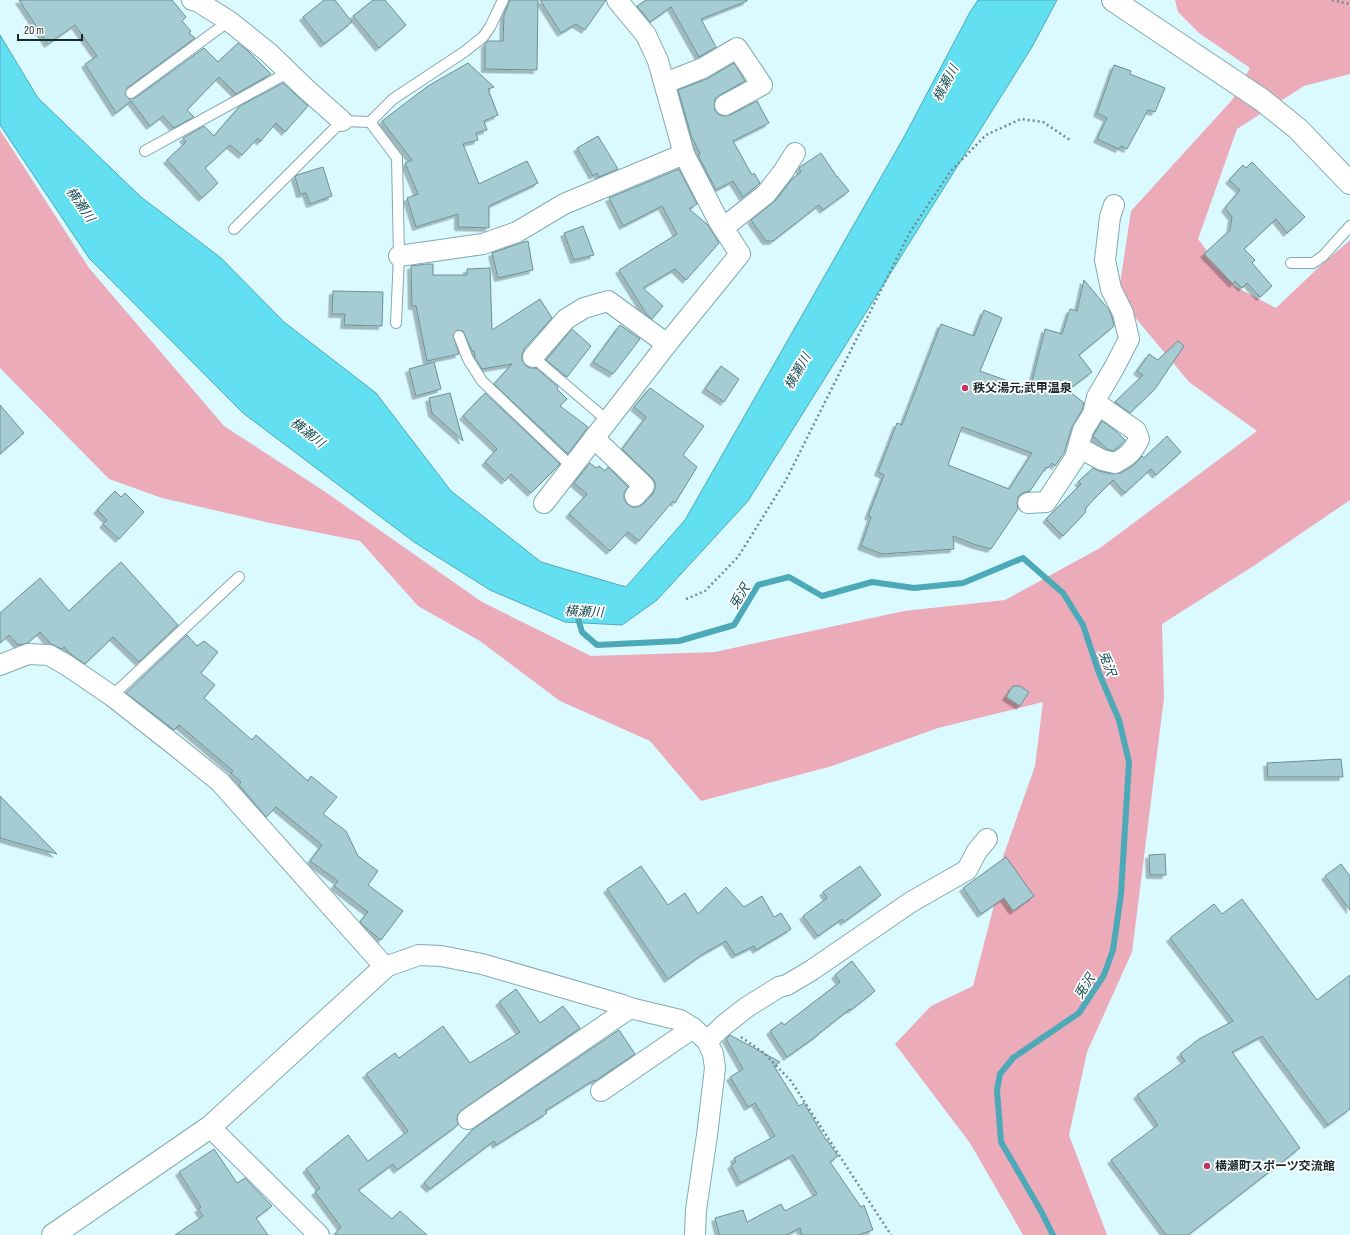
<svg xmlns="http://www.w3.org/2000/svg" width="1350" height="1235" font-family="'Sofia Sans Condensed','Noto Sans JP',sans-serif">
	<defs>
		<filter id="shadow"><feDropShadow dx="-3.5" dy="3.5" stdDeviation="0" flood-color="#0004"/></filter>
	</defs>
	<rect width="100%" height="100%" fill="#dafaff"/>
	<path fill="#ecabb9" d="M1175,0H1350V74L1304,86L1237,129L1198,239L1234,286L1276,308L1319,267L1350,240V500L1255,565L1162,624L1164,698L1132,952L1087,1052L1069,1135L1107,1235H1023L970,1143L895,1044L931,1006L973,986L998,890L1003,857L1035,766L1043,702L938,728L832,766L701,801L650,741L560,701L480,641L418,606L360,541L270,523L162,498L109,479L0,368V130L89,268L224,426L324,491L482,602L591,656L715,652L904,611L1005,600L1100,548L1257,431L1189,382L1118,297L1131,211L1232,100L1250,68L1199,33L1178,12Z"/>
	<path fill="#62e0f2" stroke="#4ca9b7" d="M978,0H1057L1032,47L748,501L657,600L622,625L565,622L490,590L414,542L243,413L89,258L0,125V35L38,98L141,197L221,258L284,322L376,393L451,491L541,562L626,587L685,520L904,137L970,12Z"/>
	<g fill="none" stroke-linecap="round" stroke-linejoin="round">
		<path stroke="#4ca9b7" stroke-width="6" d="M577,615L582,632L597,645L679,641L734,625L758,585L789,577L822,596L872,582L914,588L963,583L1023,558L1063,593L1083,625L1099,673L1119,720L1129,762L1121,894L1113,950L1104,975L1079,1013L1013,1058L1000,1074L997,1090L1001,1142L1041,1211L1053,1235"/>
	</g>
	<g fill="#a5ccd2" stroke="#6b9096" fill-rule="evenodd" filter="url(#shadow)">
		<path d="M19,0H172L186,17L182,21L191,31L189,33L195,38L127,88L125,94L129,99L135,98L204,48L218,62L238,43L248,51L271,74L236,94L219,77L187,110L194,117L174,128L163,116L150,126L131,101L116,113L85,64L97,56L75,25L48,44Z"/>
		<path d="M324,0H335L352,22L324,44L303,17Z"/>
		<path d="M373,0H385L406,25L379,48L353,16Z"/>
		<path d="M510,0H538L537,70L485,69V44L488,41H503L504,15Z"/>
		<path d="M540,0H606L585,30L576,24L561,33Z"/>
		<path d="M646,0H747V1L701,19L716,47L699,57L671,7L650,22L637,6Z"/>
		<path d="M468,63L494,87L488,89L498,115L484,121L487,130L476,133L478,140L463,144L479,184L527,161L538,183L489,206V228L458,227V214L416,227L407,198L418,194L405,163L412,160L382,121L428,86Z"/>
		<path d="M734,63L745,81L720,95L715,99L714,105L715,111L719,115L724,116L730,115L757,101L769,123L733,141L752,175L754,173L760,183L743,197L733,181L716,190L698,155L700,154L691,135L678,90L707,79Z"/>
		<path d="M1114,65L1131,71L1130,74L1165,88L1155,112L1148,110L1127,149L1121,146L1119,149L1097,139L1107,118L1097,113Z"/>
		<path d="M283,83L308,106L285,132L276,123L260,142L258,138L242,155L230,145L205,168L218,183L202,198L167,160L186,142L183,138L204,126L214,136L240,106Z"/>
		<path d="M598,136L618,169L599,177L597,173L593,176L577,148Z"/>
		<path d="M821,153L837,177V176L849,191L823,210L819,205L773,241H766L751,220L775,201L793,178L801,172L799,168L800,167Z"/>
		<path d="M1252,162L1305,217L1287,233L1276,219L1244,249L1255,260L1252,263L1272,286L1260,297L1247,283L1242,288L1235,281L1233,284L1204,254L1230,230L1232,217L1225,208L1240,190L1229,180L1243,165L1246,168Z"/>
		<path d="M323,167L332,196L310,204L306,193L300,194L295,177L297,175Z"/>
		<path d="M679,169L697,204L689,209L708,225L719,243L686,280L675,269L643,288L663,306L652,319L647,315L619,270L677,234L662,206L623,226L609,198Z"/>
		<path d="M583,226L594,255L574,260L564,233Z"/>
		<path d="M528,241L533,270L498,278L492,253L521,243Z"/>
		<path d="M427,264H433V275H467V269L490,268L492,330L540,299L552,318L524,349L522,354V360L526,366L530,368H536L558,387L557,389L567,399L560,406L588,427L568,454L494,384L512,364L482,369L475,358L474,351H472L463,331L457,330L453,335L459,354L427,361L416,306H412L411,266Z"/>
		<path d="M1084,280L1109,310L1112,317L1114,326L1079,355L1092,372L1068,390L1084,403L1082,410L1072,427L1064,453L1055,466L1052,463L1048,468L1046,467L1030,491L1022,493L1018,497L1017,503L1018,509L991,549L973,544L953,536L954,549L882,554L861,546L871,517L868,516L884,475L878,472L897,423L902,425L941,324L974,336L984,310L1002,318L980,371L1030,389L1045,329L1062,334L1070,309L1077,311ZM962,427L1032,453L1009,489L948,465Z"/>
		<path d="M333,291L383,292L382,326L344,325L345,314H332Z"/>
		<path d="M620,325L640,339L613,374L593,362Z"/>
		<path d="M572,329L591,346L567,377L546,360Z"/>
		<path d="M1178,341L1184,346L1155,389L1130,413L1115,402L1143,375L1137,371L1149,354L1158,360Z"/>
		<path d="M434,362L441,389L416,396L409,369Z"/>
		<path d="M721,366L739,379L724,402L705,389Z"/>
		<path d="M650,388L704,426L683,455L697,467L675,503L673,501L639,541L628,532L610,551L569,514L587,494L574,483L590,463L596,468L599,466L605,471L608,467L628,487L624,493V499L627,504L632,507H638L643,504L653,494L655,488V482L652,478L622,449L646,417L634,407Z"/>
		<path d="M450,393L463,441L432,413L429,398Z"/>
		<path d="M485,393L560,464L531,493L511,474L505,481L485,462L497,449L463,416Z"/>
		<path d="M0,405L24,433L0,454Z"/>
		<path d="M1102,421L1116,431L1125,440L1121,445L1113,451L1107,449L1093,436Z"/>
		<path d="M1167,436L1181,452L1156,475L1151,469L1125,493L1113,480L1093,500L1086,508L1085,513L1063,536L1046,519L1081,484L1078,482L1093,468L1099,471L1112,474L1121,473L1134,465L1142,456L1144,458Z"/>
		<path d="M115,491L121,497L125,493L144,512L119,539L103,524L107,520L97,510Z"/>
		<path d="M121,562L178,625L139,662L113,637L85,664L72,655L64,647L62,649L51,644L40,632L28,643L18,645L9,635L0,643V613L40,578L69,611Z"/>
		<path d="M187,635L197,646L204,641L218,652L201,673L215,685L204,698L252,740L256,735L308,781L311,776L337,797L323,814L346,831L358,856L378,871L368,885L403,911L381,940L365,927L360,922L368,912L334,886L338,881L310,861L322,845L276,807L266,817L239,785L241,782L231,773L233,771L179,725L174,730L126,693Z"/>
		<path d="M1013,686H1020L1029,692L1020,706L1006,697Z"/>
		<path d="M1341,759L1343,777H1268L1267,763Z"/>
		<path d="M0,796L57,854L0,838Z"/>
		<path d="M1165,854L1166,875H1150L1149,855Z"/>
		<path d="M1006,857L1034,896L1013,911L1004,898L981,914L963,888Z"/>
		<path d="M1341,864L1350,876V910L1325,876Z"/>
		<path d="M641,866L668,905L685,893L698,914L726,887L744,907L762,896L774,917L781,913L791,929L756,950L754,946L735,955L726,941L703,954L668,979L607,889Z"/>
		<path d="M860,866L881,895L844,922L842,919L818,936L803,916L827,898L823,892Z"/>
		<path d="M1242,899L1317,1000L1350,975V1109L1328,1125L1262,1036L1232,1052L1300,1148L1188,1235H1166L1111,1160L1158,1125L1137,1095L1185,1061L1180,1054L1199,1039L1233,1021L1170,938L1214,904L1222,914Z"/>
		<path d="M852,961L875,991L851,1010L850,1009L817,1035H818L787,1057L770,1031L782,1022L784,1025L840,982L835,975Z"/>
		<path d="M516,989L540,1023L563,1006L580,1028L462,1110L458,1114L457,1119L458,1125L397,1170L393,1164L358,1190L392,1219L400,1211L427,1235H334L341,1227L315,1192L320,1188L306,1169L348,1135L368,1161L408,1131L366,1074L395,1053L399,1058L443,1026L470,1063L520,1032L499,1002Z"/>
		<path d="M619,1030L635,1054L595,1081L594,1080L545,1111L547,1113L496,1145L494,1141L430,1189L424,1183L473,1129Z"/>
		<path d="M730,1035L780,1062L774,1066L799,1106L804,1103L826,1140H827L838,1156L830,1162L861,1207L864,1205L873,1230L858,1235H802L800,1228L786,1235H720L719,1234L715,1218L743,1210L747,1222L781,1204L785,1211L817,1194L793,1155L740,1183L731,1165L736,1162L734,1158L775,1136L755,1103L748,1107L730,1077L743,1069L726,1039Z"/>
		<path d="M214,1149L237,1183L245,1178L272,1206L256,1218L268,1235H175L203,1216L198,1209L201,1207L179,1172Z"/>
	</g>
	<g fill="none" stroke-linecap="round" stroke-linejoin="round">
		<g stroke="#83a9af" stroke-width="12">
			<g id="service">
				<path d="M131,93L229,21"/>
				<path d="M145,151L289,72"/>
				<path d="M234,229L342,121L370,122"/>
				<path d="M1291,263H1313L1323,256L1350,226"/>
				<path d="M396,323L399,256L397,158L370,122L393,99L464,52L483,37L490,27L503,0"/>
				<path d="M459,336L468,359L482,381L572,467"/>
				<path d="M533,357L608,421"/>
				<path d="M112,696L239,577"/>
			</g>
		</g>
		<g stroke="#83a9af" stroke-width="22">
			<g id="minor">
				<path d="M192,0L197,1L229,21L269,53L305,88L342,121"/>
				<path d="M665,83L703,68L737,48L762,85L725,105"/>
				<path d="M723,228L766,194L783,172L795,153"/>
				<path d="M399,256L483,244L517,232L564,204L684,154"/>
				<path d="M533,357L566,319L584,308L608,301L667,344"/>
				<path d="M594,438L644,486L635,496"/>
				<path d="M1078,447L1102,460L1115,463C1128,456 1132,453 1139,439L1136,431L1096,403"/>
				<path d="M544,503L667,344L740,254L718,220L684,154L658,61L646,35L617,0"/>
				<path d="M1028,503L1046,502L1075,458L1083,430L1093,414L1097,397L1114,368L1129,339L1123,313L1111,289L1105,260L1110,217L1114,205"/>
				<path d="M0,665L28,654L49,655L68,666L112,696L177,747L220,782L385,967L419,955L441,956L482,964L623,1005L630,1008L680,1020L693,1028L707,1041L713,1054L715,1068L707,1135L696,1210L695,1235"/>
				<path d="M707,1041L724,1025L747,1007L779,987L787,985L812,970L911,902L967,870L977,851L987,839"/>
				<path d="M601,1091L693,1028"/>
				<path d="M468,1119L630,1008"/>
				<path d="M210,1127L319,1235"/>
			</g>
		</g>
		<g stroke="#83a9af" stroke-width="24">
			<g id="tertiary">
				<path d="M1113,0L1262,100L1298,129L1350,183"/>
				<path d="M53,1235L210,1127L385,967"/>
			</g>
		</g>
		<g stroke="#748b8e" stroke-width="2.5" stroke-dasharray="2 3" stroke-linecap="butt">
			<path d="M1332,0L1350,4"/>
			<path d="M686,599L705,591L738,557L786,480L910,232L950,172L986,135L1021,119L1043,122L1070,140"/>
			<path d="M741,1037L764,1053L791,1081L891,1235"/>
		</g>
		<use href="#service" stroke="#fff" stroke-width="10"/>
		<use href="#minor" stroke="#fff" stroke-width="20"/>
		<use href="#tertiary" stroke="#fff" stroke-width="22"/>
	</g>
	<g fill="#c23565" stroke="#fff" stroke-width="1.5">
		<circle cx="965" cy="388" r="4"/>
		<circle cx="1207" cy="1166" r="4"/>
	</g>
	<g text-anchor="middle" stroke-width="3.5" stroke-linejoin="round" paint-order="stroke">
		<g font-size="12" font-weight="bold" fill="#1a2a2c" stroke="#fff" text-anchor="start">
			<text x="973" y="392">秩父湯元;武甲温泉</text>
			<text x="1215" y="1170">横瀬町スポーツ交流館</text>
		</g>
		<g font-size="13" font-style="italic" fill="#174f56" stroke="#fff">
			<text transform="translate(945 83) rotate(-62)" y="5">横瀬川</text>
			<text transform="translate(81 204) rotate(55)" y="5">横瀬川</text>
			<text transform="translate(797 371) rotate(-60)" y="5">横瀬川</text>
			<text transform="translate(308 432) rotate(38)" y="5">横瀬川</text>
			<text transform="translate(739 596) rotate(-58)" y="5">兎沢</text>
			<text transform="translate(584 611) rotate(2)" y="5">横瀬川</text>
			<text transform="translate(1108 663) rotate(70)" y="5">兎沢</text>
			<text transform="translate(1084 986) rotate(-57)" y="5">兎沢</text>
		</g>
	</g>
	<path d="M18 34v6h64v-6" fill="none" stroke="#1a2a2c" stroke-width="2"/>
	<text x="24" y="34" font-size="12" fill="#1a2a2c" stroke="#ffffff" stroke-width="3" paint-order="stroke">20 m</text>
</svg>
